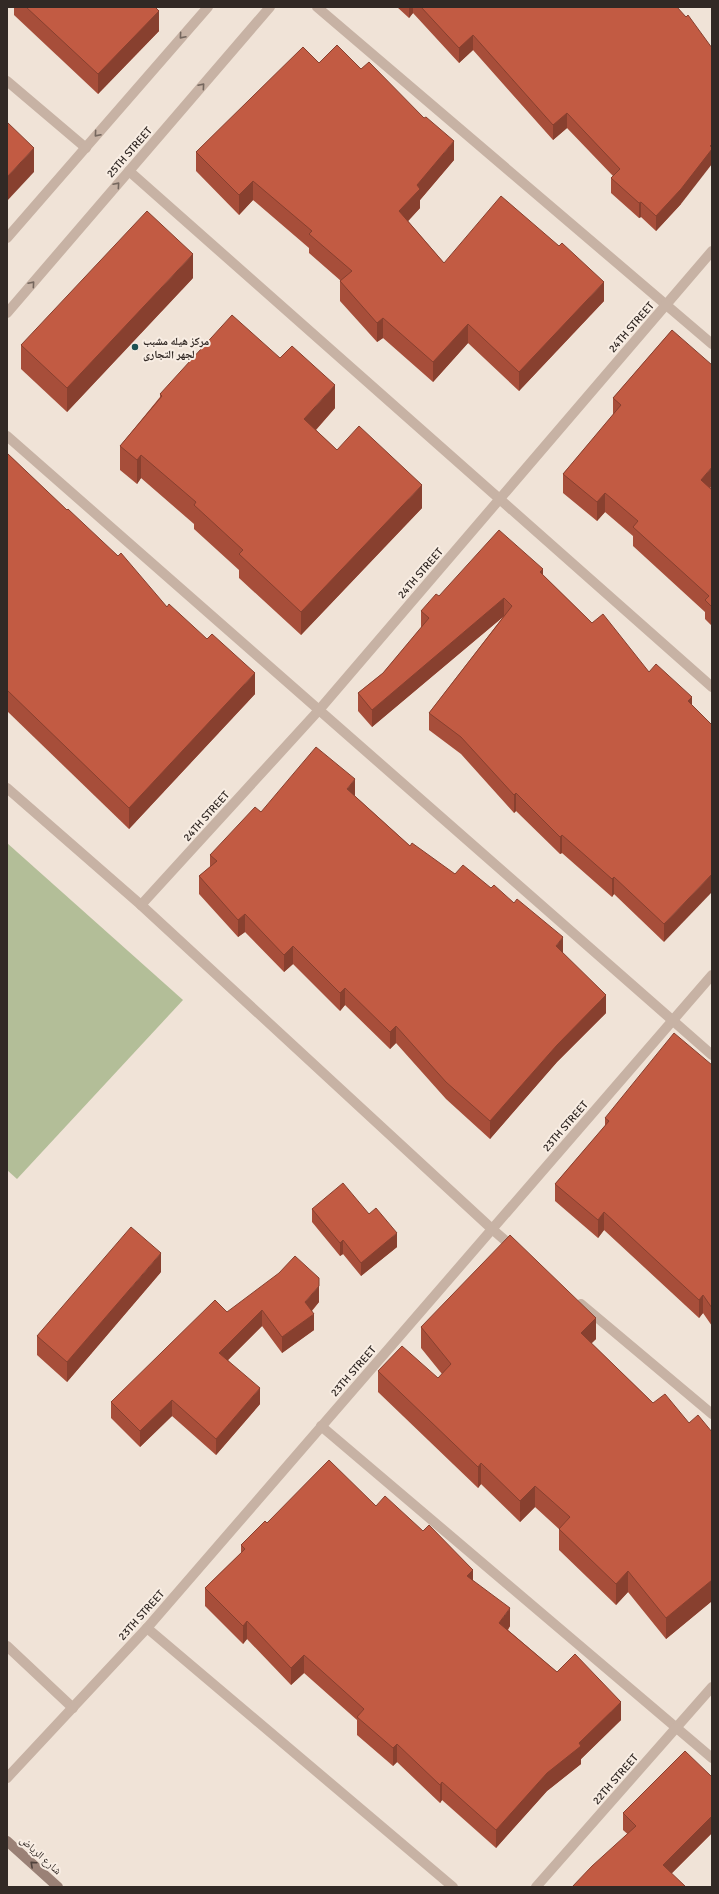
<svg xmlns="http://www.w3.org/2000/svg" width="719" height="1894" font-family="Signika,'Noto Naskh Arabic',sans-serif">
	<rect width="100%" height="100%" fill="#f0e3d7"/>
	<path fill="#b3be98" d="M7,843L183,1000L17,1179L7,1170Z"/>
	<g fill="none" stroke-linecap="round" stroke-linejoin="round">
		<path stroke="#c7b2a4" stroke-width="10" d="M7,1646L73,1708"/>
		<g stroke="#c7b2a4" stroke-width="10">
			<path d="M317,7L712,344"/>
			<path d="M7,81L86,148"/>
			<path d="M129,171L712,687"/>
			<path d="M7,238L208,7"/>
			<path d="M7,313L270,7"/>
			<path d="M7,436L712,1055"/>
			<path d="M7,788L141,905L492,1229L515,1249"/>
			<path d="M141,905L319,710L712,251"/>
			<path d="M581,1304L712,1414"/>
			<path d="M321,1426L712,1758"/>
			<path d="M147,1628L453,1887"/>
			<path d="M7,1778L147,1628L712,975"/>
			<path d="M536,1887L712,1687"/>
		</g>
		<path stroke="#9a8176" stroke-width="10" d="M7,1841L58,1887"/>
	</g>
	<g fill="#a74e3a">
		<path d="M14,7H155L159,31L98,94L14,15Z"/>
		<path d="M397,7H677L681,204L656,231L641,217L639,218L611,193V178L613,176L567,128L553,140L473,50L459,63L413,13L409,18Z"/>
		<path d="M319,63L454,160L420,200V208L408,221L444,263L604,301L519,391L468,343L433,382L383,338L377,342L340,301V281H341L309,253V248L253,200L239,215L196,171V152Z"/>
		<path d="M193,278L67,412L21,369V345Z"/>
		<path d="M672,330L710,488L712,490V626L705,619V612L633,546V536L605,512L597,521L563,493V474L613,415V398Z"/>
		<path d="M160,394L335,408L316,430L337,450L422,508L301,635L239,578V570L194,529V524L141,478L137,484L120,470V446L160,397Z"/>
		<path d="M7,453L167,607L255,694L129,829L7,711Z"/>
		<path d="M543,575L592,623L649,672L692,697L664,942L614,894L612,897L562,853L560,854L516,811L514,813L461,754L429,730V713L503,617L372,727L358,711V693L383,673L421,628V611L439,596Z"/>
		<path d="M355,796L410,846L455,874L563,953L606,1013L557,1062L490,1139L446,1099L396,1043L390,1049L345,1005L340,1011L293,964L284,972L245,932L238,937L199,894V876L210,867V855L261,812Z"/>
		<path d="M712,1065V1326L703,1313L699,1318L604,1230L598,1238L555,1201V1184L605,1126V1118Z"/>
		<path d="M312,1209L369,1214L397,1247L361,1276L343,1254L340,1256L312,1222Z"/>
		<path d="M161,1272L67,1382L37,1355V1336Z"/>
		<path d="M319,1302L312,1311L314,1330L282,1353L262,1326L228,1360L260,1404L216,1455L172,1416L140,1447L111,1418V1402L227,1312Z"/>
		<path d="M421,1327L596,1339L591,1343L653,1403L689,1423L712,1432V1601L666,1639L628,1592L616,1605L559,1550V1529L535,1507L520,1522L481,1484L478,1488L378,1392V1371L438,1378L442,1374L421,1348Z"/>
		<path d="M376,1506L473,1581L510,1626L508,1630L557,1672L621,1720L581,1759V1764L547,1791L496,1848L442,1800L440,1803L397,1762L393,1766L357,1735V1720L304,1673L291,1685L247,1639L243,1644L205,1606V1588L241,1553V1545L267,1523Z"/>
		<path d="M712,1777V1833L672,1873L623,1830V1813Z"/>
	</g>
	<g fill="#88402f">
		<path d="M409,7H413V13L409,18Z"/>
		<path d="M159,11V31L98,94V74Z"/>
		<path d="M473,35V50L459,63V48Z"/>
		<path d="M567,113V128L553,140V125Z"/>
		<path d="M454,141V160L420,200V208L399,231V211L417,185Z"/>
		<path d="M712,144V164L681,204L656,231V216Z"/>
		<path d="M34,148V172L7,201V177Z"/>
		<path d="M253,181V200L239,215V195Z"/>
		<path d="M641,202V217L639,218V203Z"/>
		<path d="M193,254V278L67,412V388Z"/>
		<path d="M604,282V301L519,391V372Z"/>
		<path d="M383,318V338L377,342V323Z"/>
		<path d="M468,324V343L433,382V362Z"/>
		<path d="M335,385V408L304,443V419Z"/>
		<path d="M141,455V478L137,484V460Z"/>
		<path d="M712,467V486L701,499V480Z"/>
		<path d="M422,485V508L301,635V612Z"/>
		<path d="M605,493V512L597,521V502Z"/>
		<path d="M543,569V586L540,572Z"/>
		<path d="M504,598V616L372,727V710Z"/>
		<path d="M255,673V694L129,829V808Z"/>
		<path d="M692,697V714L688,701Z"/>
		<path d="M355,779V797L347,789Z"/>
		<path d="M516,793V811L514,813V795Z"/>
		<path d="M562,835V853L560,854V837Z"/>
		<path d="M712,874V892L664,942V924Z"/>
		<path d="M614,877V894L612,897V879Z"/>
		<path d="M245,914V932L238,937V920Z"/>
		<path d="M563,937V955L556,946Z"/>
		<path d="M293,946V964L284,972V955Z"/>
		<path d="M345,988V1005L340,1011V993Z"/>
		<path d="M606,995V1013L557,1062L490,1139V1121L557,1045Z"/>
		<path d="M396,1026V1043L390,1049V1032Z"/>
		<path d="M604,1212V1230L598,1238V1220Z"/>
		<path d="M397,1233V1247L361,1276V1263Z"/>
		<path d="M343,1240V1254L340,1256V1243Z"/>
		<path d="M161,1253V1272L67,1382V1362Z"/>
		<path d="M319,1286V1302L305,1318V1302Z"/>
		<path d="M703,1295V1313L699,1318V1300Z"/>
		<path d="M262,1310V1326L219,1369V1353Z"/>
		<path d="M314,1314V1330L282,1353V1337Z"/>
		<path d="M596,1318V1339L581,1354V1333Z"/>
		<path d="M260,1388V1404L216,1455V1439Z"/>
		<path d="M172,1400V1416L140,1447V1431Z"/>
		<path d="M481,1463V1484L478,1488V1467Z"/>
		<path d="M535,1486V1507L520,1522V1501Z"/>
		<path d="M473,1570V1588L467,1576Z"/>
		<path d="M628,1571V1592L616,1605V1584Z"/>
		<path d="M712,1580V1601L666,1639V1618Z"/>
		<path d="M510,1608V1626L499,1641V1623Z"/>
		<path d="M247,1621V1639L243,1644V1626Z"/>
		<path d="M304,1655V1673L291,1685V1668Z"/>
		<path d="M621,1702V1720L581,1759V1764L547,1791L496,1848V1830L547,1773L579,1743Z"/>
		<path d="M397,1744V1762L393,1766V1748Z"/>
		<path d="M442,1782V1800L440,1803V1785Z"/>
		<path d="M712,1816V1833L663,1882V1865Z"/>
	</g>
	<g fill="#c25b43" stroke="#88402f">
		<path d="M26,7H155L159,11L98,74Z"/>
		<path d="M421,7H677L686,17L688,15L712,48V144L710,146L712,147V149L681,189L656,216L641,202L639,203L611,178L620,169L567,113L553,125L473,35L459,48Z"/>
		<path d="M337,45L361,69L369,62L424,118L426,117L454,141L417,185L420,189L399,211L444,263L501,196L559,246L562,243L604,282L519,372L468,324L433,362L383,318L377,323L340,281L352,271L309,234L312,231L253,181L239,195L196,152L303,47L319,63Z"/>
		<path d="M7,122L34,148L7,177Z"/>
		<path d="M147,211L193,254L67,388L21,345Z"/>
		<path d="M232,315L280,358L292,346L335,385L304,419L337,450L359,426L422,485L301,612L239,554L243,550L194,505L196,502L141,455L137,460L120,446L162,396L160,394Z"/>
		<path d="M672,330L712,365V467L701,480L712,490V607L705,600L709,596L633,527L638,521L605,493L597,502L563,474L621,405L613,398Z"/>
		<path d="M7,453L67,510L68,509L118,556L121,553L167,607L169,604L207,639L212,634L255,673L129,808L7,690Z"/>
		<path d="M499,530L543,569L540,572L592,623L603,614L649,672L656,664L692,697L688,701L712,725V874L664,924L614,877L612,879L562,835L560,837L516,793L514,795L461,737L429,713L512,606L504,598L372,710L358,693L383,673L429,618L421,611L436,594L439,596Z"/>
		<path d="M316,747L355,779L347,789L410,846L412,843L455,874L463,865L491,888L494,885L514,903L517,899L563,937L556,946L606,995L557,1045L490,1121L446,1082L396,1026L390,1032L345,988L340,993L293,946L284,955L245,914L238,920L199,876L217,861L210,855L255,807L261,812Z"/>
		<path d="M674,1033L712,1065V1308L703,1295L699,1300L604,1212L598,1220L555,1184L609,1121L605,1118Z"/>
		<path d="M343,1183L369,1214L376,1208L397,1233L361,1263L343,1240L340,1243L312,1209Z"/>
		<path d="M131,1227L161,1253L67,1362L37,1336Z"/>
		<path d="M510,1235L596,1318L581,1333L653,1403L665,1394L689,1423L698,1415L712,1432V1580L666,1618L628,1571L616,1584L559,1529L570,1517L535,1486L520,1501L481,1463L478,1467L378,1371L402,1346L438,1378L451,1364L421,1327Z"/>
		<path d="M295,1256L319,1278V1286L305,1302L314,1314L282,1337L262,1310L219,1353L260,1388L216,1439L172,1400L140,1431L111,1402L215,1300L227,1312L279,1273Z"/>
		<path d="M329,1460L376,1506L385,1496L423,1531L429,1525L473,1570L467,1576L510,1608L499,1623L557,1672L575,1654L621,1702L579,1743L581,1746L547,1773L496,1830L442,1782L440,1785L397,1744L393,1748L357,1717L364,1709L304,1655L291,1668L247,1621L243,1626L205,1588L245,1549L241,1545L265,1521L267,1523Z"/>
		<path d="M685,1751L712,1777V1816L663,1865L686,1887H572L592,1866L636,1826L623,1813Z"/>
	</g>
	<defs><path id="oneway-chevron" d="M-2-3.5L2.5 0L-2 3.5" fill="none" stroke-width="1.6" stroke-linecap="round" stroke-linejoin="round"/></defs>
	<g stroke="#75675e">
		<use href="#oneway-chevron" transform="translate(182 36) rotate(131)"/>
		<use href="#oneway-chevron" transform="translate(202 86) rotate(-49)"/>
		<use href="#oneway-chevron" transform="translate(97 134) rotate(131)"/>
		<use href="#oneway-chevron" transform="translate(117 185) rotate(-49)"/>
		<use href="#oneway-chevron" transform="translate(32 284) rotate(-49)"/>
	</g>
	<use stroke="#51433d" href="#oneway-chevron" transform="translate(33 1864) rotate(-138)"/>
	<circle fill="#1d5152" stroke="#f8ede3" stroke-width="1.5" cx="135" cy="347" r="4"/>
	<g text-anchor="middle" stroke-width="4" stroke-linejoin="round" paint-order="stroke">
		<g font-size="11" fill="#322925" stroke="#f8ede3">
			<text transform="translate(129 152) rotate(-49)" y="4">25TH STREET</text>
			<text transform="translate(631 327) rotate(-49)" y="4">24TH STREET</text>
			<text transform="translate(420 573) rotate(-49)" y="4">24TH STREET</text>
			<text transform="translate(206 816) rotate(-48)" y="4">24TH STREET</text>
			<text transform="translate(565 1126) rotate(-49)" y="4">23TH STREET</text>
			<text transform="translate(353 1371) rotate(-49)" y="4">23TH STREET</text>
			<text transform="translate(141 1615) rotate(-48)" y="4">23TH STREET</text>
			<text transform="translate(615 1779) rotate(-49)" y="4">22TH STREET</text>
			<text transform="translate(41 1855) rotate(42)" y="4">شارع الرياض</text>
		</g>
		<g font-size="11" font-weight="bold" fill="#322925" stroke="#f8ede3" text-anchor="start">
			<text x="143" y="345">مركز هيله مشبب<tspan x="143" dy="13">لجهر التجارى</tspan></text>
		</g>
	</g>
	<rect width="719" height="1894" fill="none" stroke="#322925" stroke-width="16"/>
</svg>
